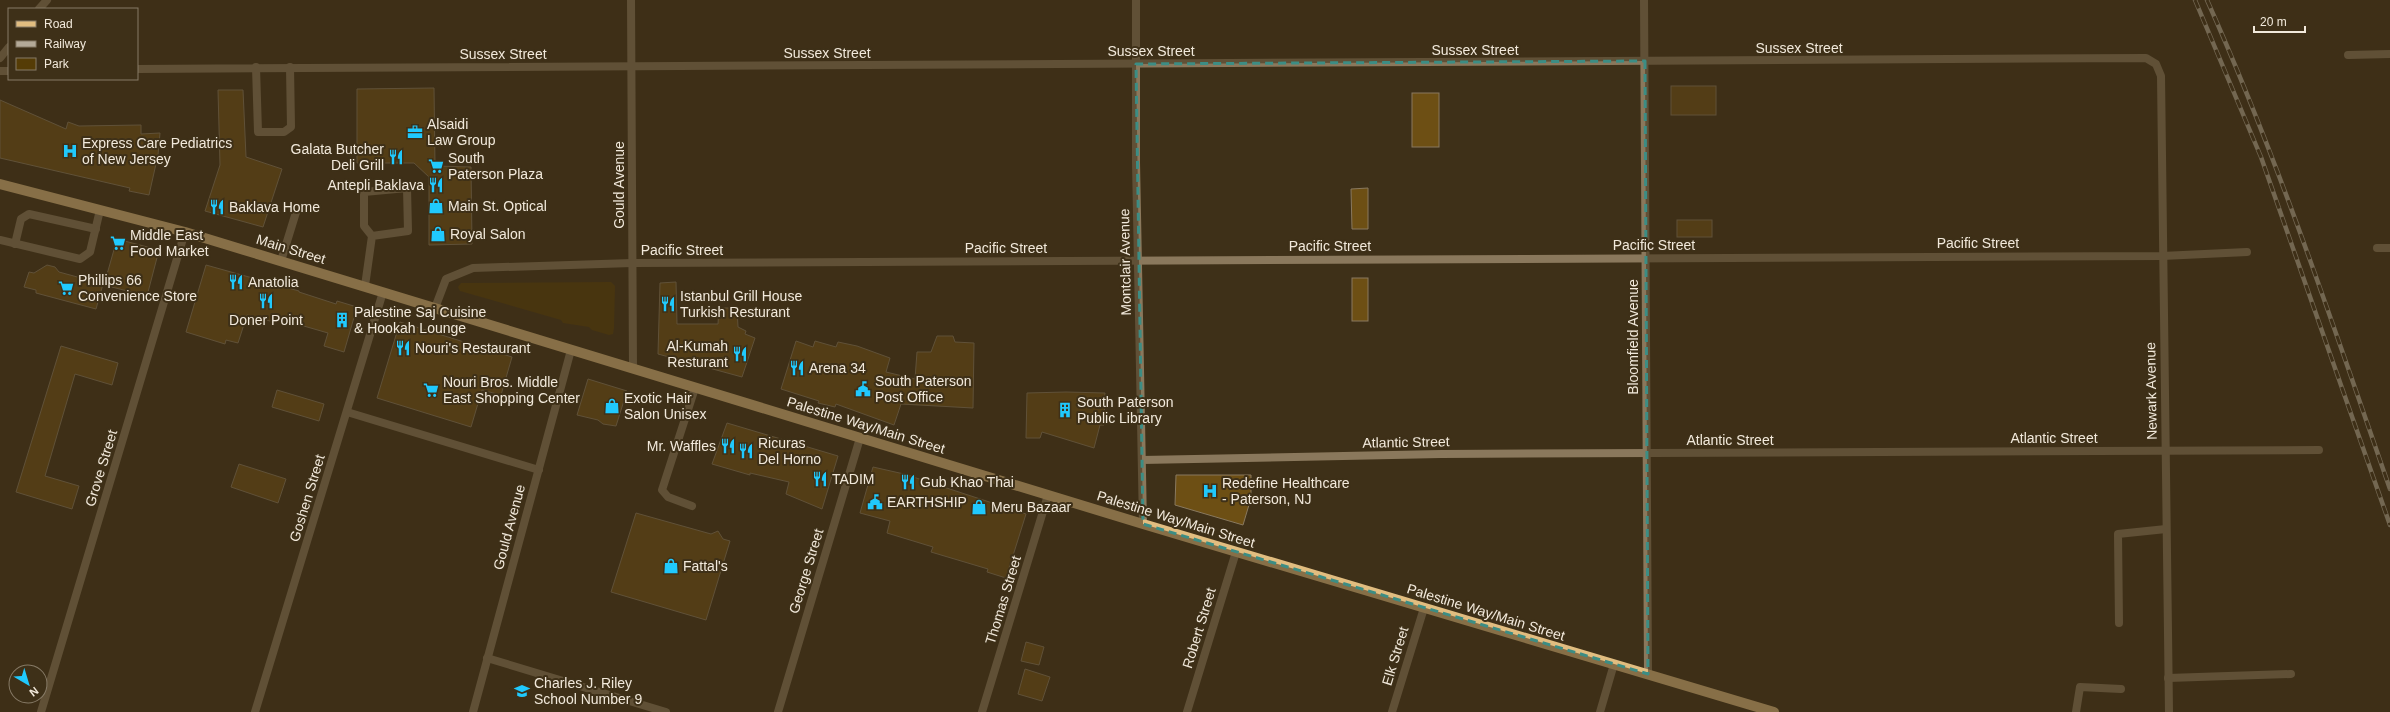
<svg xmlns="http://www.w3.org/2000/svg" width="2390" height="712" font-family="Arial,sans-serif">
	<rect width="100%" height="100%" fill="#3e3018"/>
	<path fill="#553c06" d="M611,282L615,286L614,328L613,334L609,335L592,330L589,327L563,323L561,320L460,291L458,287L461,283Z"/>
	<g fill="#6d4f14" stroke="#89795f">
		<rect x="1671" y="86" width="45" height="29"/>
		<path d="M434,88L435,166L471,167L472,244L429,245V177L414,163H357V89Z"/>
		<path d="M218,90H243L246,157L282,169L263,227L205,211L220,165Z"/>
		<rect x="1412" y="93" width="27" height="54"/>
		<path d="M0,100L66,129L68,122L79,126L141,125V134L160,133L158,155L149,195L129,191L130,188L0,158Z"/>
		<path d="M1368,188V229H1352L1351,189Z"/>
		<rect x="1677" y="220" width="35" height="17"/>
		<path d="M117,239L159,250L147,296L104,285Z"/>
		<path d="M47,265L55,267L59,272L103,284L96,309L36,293V290L24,287L29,272L34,273Z"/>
		<path d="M206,265L299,291V292L336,304L337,301L357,307L344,352L324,346L328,333L290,322V324L271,319L270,321L247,315L238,343L226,340L225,344L186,332Z"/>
		<rect x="1352" y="278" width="16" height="43"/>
		<path d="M676,282L677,324H718L719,308H737L738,327L746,331L745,334L755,338L742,377L658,354L660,283Z"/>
		<path d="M400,322L512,357L501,395L482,390L471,427L377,398Z"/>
		<path d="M937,336H953L955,342L974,343L973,408L901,404L894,425L836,404L835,407L818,403L819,401L781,389L796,341L813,347L815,341L836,347L838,342L857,346L890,358L886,372L915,379L917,352H931Z"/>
		<path d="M61,346L118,363L112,385L75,374L45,476L79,486L72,509L16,492Z"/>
		<path d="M588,379L627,391L616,426L603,424L598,420L577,415Z"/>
		<path d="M277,390L324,404L319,421L272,407Z"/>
		<path d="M1066,392L1105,393L1104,425H1100L1094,448L1042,432L1040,438H1026L1027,393Z"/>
		<path d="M727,423L838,456L822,509L786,494L789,482L750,473V475L712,464Z"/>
		<path d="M239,464L286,479L278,503L231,487Z"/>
		<path d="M873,467L904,474L1026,514L1006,578L987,572L988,569L931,552L933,547L887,533L890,521L860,513Z"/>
		<path d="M1176,475H1251V498L1243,525L1175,505Z"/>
		<path d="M636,513L711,534L718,531L723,539L730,541L706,620L611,592Z"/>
		<path d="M1026,642L1044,647L1039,665L1021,661Z"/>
		<path d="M1025,669L1050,677L1042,701L1018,694Z"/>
	</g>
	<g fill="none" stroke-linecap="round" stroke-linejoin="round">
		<g stroke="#8a785c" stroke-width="8">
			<path d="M256,67L258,132H284L291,127L290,67"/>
			<path d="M0,240L80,259L90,252L100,210"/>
			<path d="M15,244L21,219L29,214L96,229"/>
			<path d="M281,261L297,209"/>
			<path d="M365,286L372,236L408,231L407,188L364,192V226L372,236"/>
			<path d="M347,412L539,470"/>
			<path d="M692,506L668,497L662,490L695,388"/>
			<path d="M2119,623L2118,534L2166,529"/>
			<path d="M2168,678L2291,674"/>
			<path d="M2076,712L2080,687L2121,689"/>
		</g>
		<g stroke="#8a785c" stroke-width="8">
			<path d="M631,0L633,369"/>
			<path d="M1136,0V162L1143,524"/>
			<path d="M1644,0L1648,674"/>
			<path d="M39,9L47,0"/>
			<path d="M2348,55L2390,54"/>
			<path d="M0,58L9,47"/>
			<path d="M137,69L2146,58L2156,64L2161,76L2169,712"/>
			<path d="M0,71H9"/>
			<path d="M2377,248H2390"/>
			<path d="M435,308L446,279L473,268L632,263L2162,256L2247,252"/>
			<path d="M1142,460L1441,454L2319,450"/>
			<path d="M487,658L666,712"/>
			<path d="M41,712L185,232"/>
			<path d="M255,712L383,292"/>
			<path d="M473,712L571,350"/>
			<path d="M778,712L860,438"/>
			<path d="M982,712L1048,495"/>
			<path d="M1187,712L1236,552"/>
			<path d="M1392,712L1424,608"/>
			<path d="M1600,712L1614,664"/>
		</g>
		<path stroke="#e1bd80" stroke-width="10" d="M0,184L185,232L1143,524L1774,712"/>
		<g stroke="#b4aa98" stroke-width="4.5">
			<g id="rail">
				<path d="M2195,0L2261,157L2390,525"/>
				<path d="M2207,0C2278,159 2333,325 2390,489"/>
			</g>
		</g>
		<use href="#rail" stroke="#3e3018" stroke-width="3" stroke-dasharray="9" stroke-linecap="butt"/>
	</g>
	<path d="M0 0H2390V712H0ZM1645,61L1648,674L1143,524L1136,64Z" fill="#3e3018" fill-opacity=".55" fill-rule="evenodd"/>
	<path fill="none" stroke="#3c8d84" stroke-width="3" stroke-dasharray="8 5" stroke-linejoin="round" d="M1645,61L1648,674L1143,524L1136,64Z"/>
	<defs>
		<g id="office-bare" transform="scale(1.2)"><path d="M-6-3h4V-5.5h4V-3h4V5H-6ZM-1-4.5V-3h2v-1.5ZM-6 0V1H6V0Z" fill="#20c9fd" stroke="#3e3018" stroke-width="2.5" paint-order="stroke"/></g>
		<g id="hospital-bare" transform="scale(1.2)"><path d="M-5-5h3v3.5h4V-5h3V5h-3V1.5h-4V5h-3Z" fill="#20c9fd" stroke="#3e3018" stroke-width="2.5" paint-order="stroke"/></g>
		<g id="restaurant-bare" transform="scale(1.2)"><path d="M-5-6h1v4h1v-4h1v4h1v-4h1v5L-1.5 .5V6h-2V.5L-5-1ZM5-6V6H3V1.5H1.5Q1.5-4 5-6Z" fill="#20c9fd" stroke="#3e3018" stroke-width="2.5" paint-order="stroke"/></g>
		<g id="supermarket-bare" transform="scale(1.2)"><path d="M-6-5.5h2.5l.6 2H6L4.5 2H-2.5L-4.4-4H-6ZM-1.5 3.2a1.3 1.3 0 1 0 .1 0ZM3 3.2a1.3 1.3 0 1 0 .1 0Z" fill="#20c9fd" stroke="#3e3018" stroke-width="2.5" paint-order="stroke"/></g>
		<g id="shop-bare" transform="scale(1.2)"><path d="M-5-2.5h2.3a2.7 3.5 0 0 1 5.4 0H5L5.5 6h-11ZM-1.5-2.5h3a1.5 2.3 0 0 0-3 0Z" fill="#20c9fd" stroke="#3e3018" stroke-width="2.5" paint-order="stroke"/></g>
		<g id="building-bare" transform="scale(1.2)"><path d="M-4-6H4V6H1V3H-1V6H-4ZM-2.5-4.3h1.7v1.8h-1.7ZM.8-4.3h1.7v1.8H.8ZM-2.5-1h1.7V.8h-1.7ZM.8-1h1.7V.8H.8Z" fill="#20c9fd" stroke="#3e3018" stroke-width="2.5" paint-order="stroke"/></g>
		<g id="civic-bare" transform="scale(1.2)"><path d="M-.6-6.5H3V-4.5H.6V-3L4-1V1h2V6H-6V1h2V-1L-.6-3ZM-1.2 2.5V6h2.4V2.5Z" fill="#20c9fd" stroke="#3e3018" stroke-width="2.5" paint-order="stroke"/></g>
		<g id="school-bare" transform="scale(1.2)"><path d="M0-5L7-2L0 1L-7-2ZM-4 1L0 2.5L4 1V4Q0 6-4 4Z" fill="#20c9fd" stroke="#3e3018" stroke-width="2.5" paint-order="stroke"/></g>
	</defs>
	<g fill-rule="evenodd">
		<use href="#office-bare" x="415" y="132"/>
		<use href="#hospital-bare" x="70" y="151"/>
		<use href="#restaurant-bare" x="396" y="157"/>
		<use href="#supermarket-bare" x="436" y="166"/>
		<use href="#restaurant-bare" x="436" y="185"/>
		<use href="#shop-bare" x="436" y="206"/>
		<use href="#restaurant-bare" x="217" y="207"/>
		<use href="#shop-bare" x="438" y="234"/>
		<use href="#supermarket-bare" x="118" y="243"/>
		<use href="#restaurant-bare" x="236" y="282"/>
		<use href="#supermarket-bare" x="66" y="288"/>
		<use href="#restaurant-bare" x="266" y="301"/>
		<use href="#restaurant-bare" x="668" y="304"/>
		<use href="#building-bare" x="342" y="320"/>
		<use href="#restaurant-bare" x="403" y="348"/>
		<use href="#restaurant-bare" x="740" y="354"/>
		<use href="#restaurant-bare" x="797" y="368"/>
		<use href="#civic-bare" x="863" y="389"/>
		<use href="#supermarket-bare" x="431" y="390"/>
		<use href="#shop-bare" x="612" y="406"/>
		<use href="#building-bare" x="1065" y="410"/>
		<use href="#restaurant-bare" x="728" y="446"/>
		<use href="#restaurant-bare" x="746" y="451"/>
		<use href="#restaurant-bare" x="820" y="479"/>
		<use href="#restaurant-bare" x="908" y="482"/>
		<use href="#hospital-bare" x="1210" y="491"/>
		<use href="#civic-bare" x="875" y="502"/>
		<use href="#shop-bare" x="979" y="507"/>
		<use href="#shop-bare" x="671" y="566"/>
		<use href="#school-bare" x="522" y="691"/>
	</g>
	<g text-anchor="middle" stroke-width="4" stroke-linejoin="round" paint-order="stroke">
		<g font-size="14" fill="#f2e9db" stroke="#3e3018">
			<text x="1799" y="53">Sussex Street</text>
			<text x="1475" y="55">Sussex Street</text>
			<text x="1151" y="56">Sussex Street</text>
			<text x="827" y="58">Sussex Street</text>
			<text x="503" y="59">Sussex Street</text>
			<text transform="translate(619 185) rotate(-90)" y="5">Gould Avenue</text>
			<text x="1978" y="248">Pacific Street</text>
			<text x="1654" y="250">Pacific Street</text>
			<text x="1330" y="251">Pacific Street</text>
			<text x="1006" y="253">Pacific Street</text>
			<text transform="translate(291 249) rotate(17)" y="5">Main Street</text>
			<text x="682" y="255">Pacific Street</text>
			<text transform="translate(1125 262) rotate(-91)" y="5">Montclair Avenue</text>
			<text transform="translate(1633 337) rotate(-90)" y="5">Bloomfield Avenue</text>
			<text transform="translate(2151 391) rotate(-91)" y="5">Newark Avenue</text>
			<text transform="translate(866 425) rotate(17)" y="5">Palestine Way/Main Street</text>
			<text x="2054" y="443">Atlantic Street</text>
			<text x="1730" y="445">Atlantic Street</text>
			<text transform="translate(1406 442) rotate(-1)" y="5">Atlantic Street</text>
			<text transform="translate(101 468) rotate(-73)" y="5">Grove Street</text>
			<text transform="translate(307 498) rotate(-73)" y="5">Goshen Street</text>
			<text transform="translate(1176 519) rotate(17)" y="5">Palestine Way/Main Street</text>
			<text transform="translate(509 527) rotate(-75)" y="5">Gould Avenue</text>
			<text transform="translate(806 571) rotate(-73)" y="5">George Street</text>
			<text transform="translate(1003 600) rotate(-73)" y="5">Thomas Street</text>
			<text transform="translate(1486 612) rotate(17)" y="5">Palestine Way/Main Street</text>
			<text transform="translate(1199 628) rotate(-73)" y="5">Robert Street</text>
			<text transform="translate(1395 656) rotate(-73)" y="5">Elk Street</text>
		</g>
		<g font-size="14" fill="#f2e9db" stroke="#3e3018" text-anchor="start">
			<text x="427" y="129">Alsaidi<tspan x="427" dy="16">Law Group</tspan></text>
			<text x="82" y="148">Express Care Pediatrics<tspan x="82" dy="16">of New Jersey</tspan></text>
			<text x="384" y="154" text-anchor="end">Galata Butcher<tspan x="384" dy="16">Deli Grill</tspan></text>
			<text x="448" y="163">South<tspan x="448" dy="16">Paterson Plaza</tspan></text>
			<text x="424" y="190" text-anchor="end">Antepli Baklava</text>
			<text x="448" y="211">Main St. Optical</text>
			<text x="229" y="212">Baklava Home</text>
			<text x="450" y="239">Royal Salon</text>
			<text x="130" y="240">Middle East<tspan x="130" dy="16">Food Market</tspan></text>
			<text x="78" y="285">Phillips 66<tspan x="78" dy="16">Convenience Store</tspan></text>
			<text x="248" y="287">Anatolia</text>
			<text x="680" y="301">Istanbul Grill House<tspan x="680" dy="16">Turkish Resturant</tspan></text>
			<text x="354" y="317">Palestine Saj Cuisine<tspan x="354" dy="16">&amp; Hookah Lounge</tspan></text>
			<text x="266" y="325" text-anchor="middle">Doner Point</text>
			<text x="728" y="351" text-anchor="end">Al-Kumah<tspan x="728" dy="16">Resturant</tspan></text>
			<text x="415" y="353">Nouri's Restaurant</text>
			<text x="809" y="373">Arena 34</text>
			<text x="875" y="386">South Paterson<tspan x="875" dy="16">Post Office</tspan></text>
			<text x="443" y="387">Nouri Bros. Middle<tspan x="443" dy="16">East Shopping Center</tspan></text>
			<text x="624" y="403">Exotic Hair<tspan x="624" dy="16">Salon Unisex</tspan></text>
			<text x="1077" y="407">South Paterson<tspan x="1077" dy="16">Public Library</tspan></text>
			<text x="758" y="448">Ricuras<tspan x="758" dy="16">Del Horno</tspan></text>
			<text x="716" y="451" text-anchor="end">Mr. Waffles</text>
			<text x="832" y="484">TADIM</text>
			<text x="920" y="487">Gub Khao Thai</text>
			<text x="1222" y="488">Redefine Healthcare<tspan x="1222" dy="16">- Paterson, NJ</tspan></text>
			<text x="887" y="507">EARTHSHIP</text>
			<text x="991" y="512">Meru Bazaar</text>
			<text x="683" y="571">Fattal's</text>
			<text x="534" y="688">Charles J. Riley<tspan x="534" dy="16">School Number 9</tspan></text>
		</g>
	</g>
	<rect x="8" y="8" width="130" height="72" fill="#3e3018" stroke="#867a66"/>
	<rect x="16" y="21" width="20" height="6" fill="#e1bd80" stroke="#867a66"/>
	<text x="44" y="28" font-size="12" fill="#f2e9db">Road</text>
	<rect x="16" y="41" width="20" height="6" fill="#b4aa98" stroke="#867a66"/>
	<text x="44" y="48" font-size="12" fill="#f2e9db">Railway</text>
	<rect x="16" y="58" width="20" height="12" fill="#553c06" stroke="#867a66"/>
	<text x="44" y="68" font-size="12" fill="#f2e9db">Park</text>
	<g transform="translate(28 684) rotate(142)"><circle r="19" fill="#3e3018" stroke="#867a66"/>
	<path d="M0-3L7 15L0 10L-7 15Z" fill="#20c9fd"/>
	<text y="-6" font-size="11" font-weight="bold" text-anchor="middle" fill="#f2e9db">N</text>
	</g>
	<path d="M2254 26v6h51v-6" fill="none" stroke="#f2e9db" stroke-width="2"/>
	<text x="2260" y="26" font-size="12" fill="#f2e9db" stroke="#3e3018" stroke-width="3" paint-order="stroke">20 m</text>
</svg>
